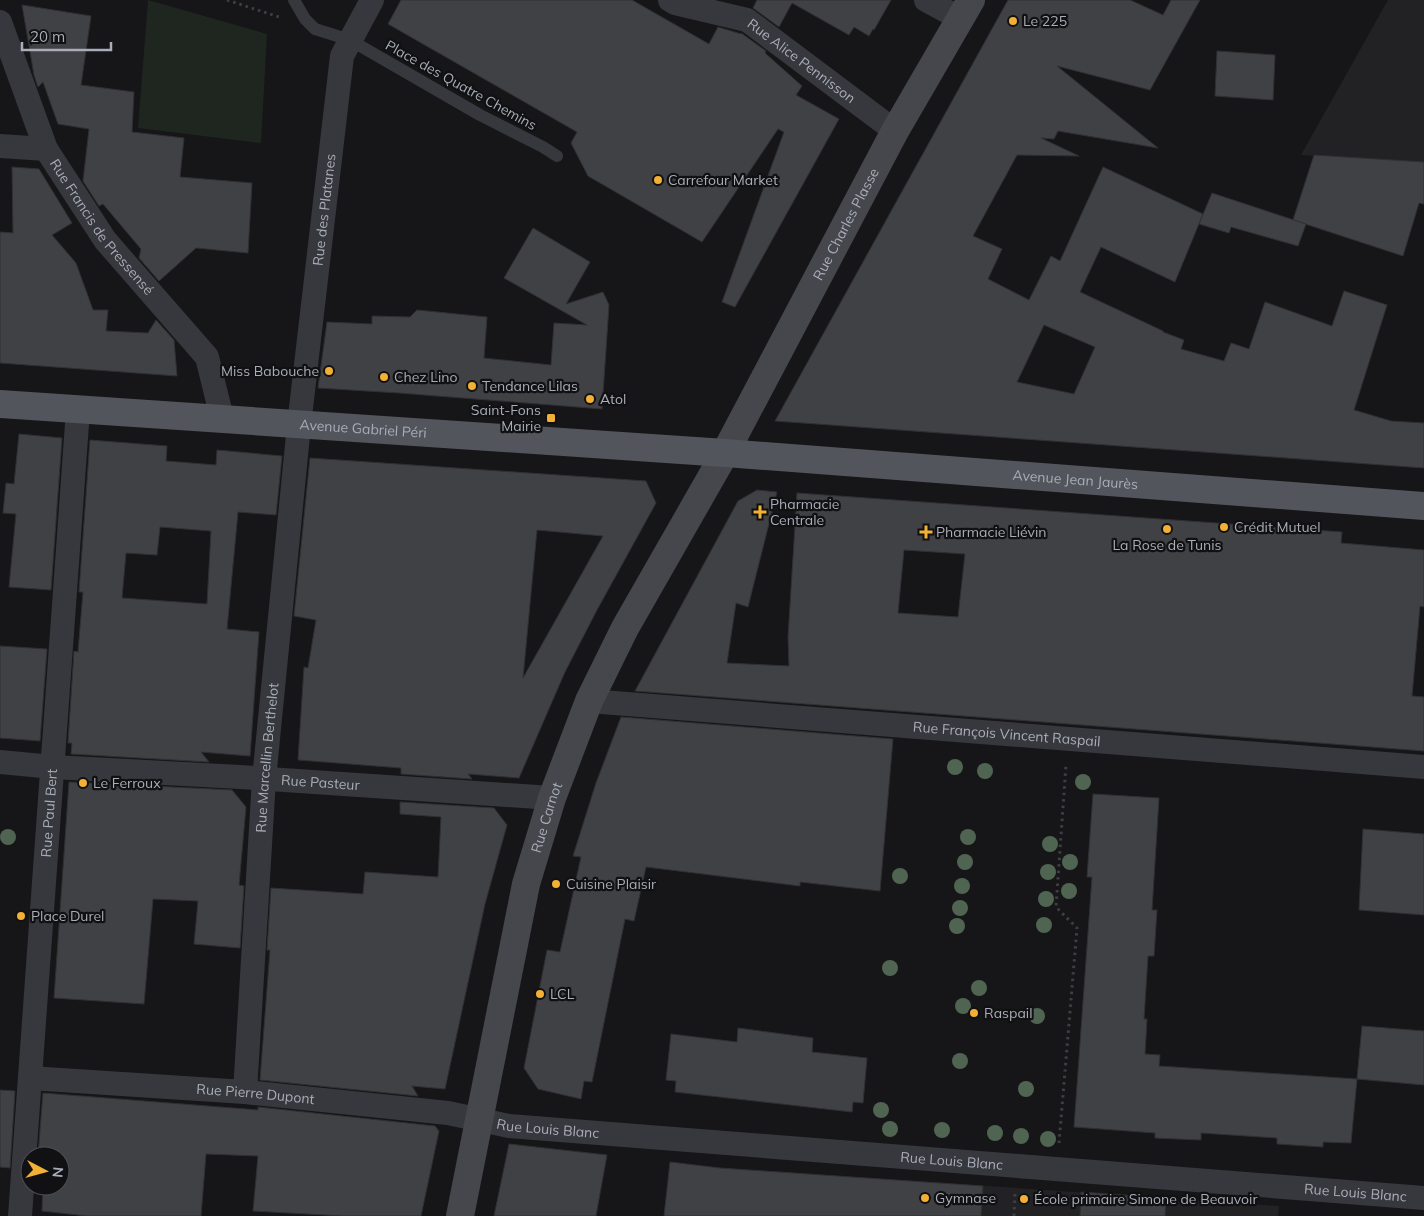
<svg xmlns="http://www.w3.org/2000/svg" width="1424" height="1216" font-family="Mulish,sans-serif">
	<rect width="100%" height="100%" fill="#161618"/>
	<g fill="#222225">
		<path d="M1388,0H1424V162L1301,155Z"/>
		<path d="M871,1178L1279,1206L1278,1216H867Z"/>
	</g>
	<path fill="#1e261f" d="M148,0L267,34L261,143L138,128Z"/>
	<g fill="#404145" stroke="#303034" fill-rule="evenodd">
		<path d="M401,0H632L709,44L718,27L741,34V33L766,51L765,53L802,86L796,95L839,119L735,307L722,302L784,132L778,129L702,242L588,176L571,143L577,132L388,24Z"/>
		<path d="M757,0H891L874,30L873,29L869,36L854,27L849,35L792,3L779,27L753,8Z"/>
		<path d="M1008,0H1130L1163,15L1171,0H1200L1150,90L1057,66L1158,148L1058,131L1054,139L1041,138L1079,156L1017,155L973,236L1002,249L988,279L1029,300L1051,256L1060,261L1103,167L1203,214L1175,282L1101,247L1080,292L1163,331V332L1184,340L1181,349L1224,361L1231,343L1249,349L1265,302L1332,326L1344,291L1387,305L1354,410L1391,421L1424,423V468L775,421ZM1044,325L1095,347L1074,394L1017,382Z"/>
		<path d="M22,5L91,16L81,85L134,92L132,132L184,138L180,177L252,183L248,253L196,248L159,281L139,258L141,249L103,204L99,206L83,181L89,129L58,124L43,82L38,87L34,75Z"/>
		<path d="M1217,51L1275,55L1273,100L1215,96Z"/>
		<path d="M1314,155L1424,162V204L1419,203L1403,256L1293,220Z"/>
		<path d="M12,167L39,169L72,223L52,235L76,263L93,310H108L106,331L148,333L156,320L174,340L177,376L0,363V232L13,233Z"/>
		<path d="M1212,193L1306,224L1298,246L1231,227L1229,233L1199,224Z"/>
		<path d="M533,228L590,262L566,304L603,292L609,305L602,409L399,393L318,388L327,322L372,324V316L410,317L417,310L487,317L484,358L551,365L554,323L587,325L504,278Z"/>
		<path d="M19,434L62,438L51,590L9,587L16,514L3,513L6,483L14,484Z"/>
		<path d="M90,440L167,446L166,461L216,465L217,450L282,456L276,515L238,512L227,629L259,632L250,756L201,752L209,762L71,754L72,743H68L74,651L78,652L83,592H79ZM160,527L211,531L207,604L122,598L126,553L157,555Z"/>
		<path d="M310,458L646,481L656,503L597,610L565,672L519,778L468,774L472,779L401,774V768L298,760L304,667L308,668L316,620L294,616ZM537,530L603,536L523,678Z"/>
		<path d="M757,490L777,492L748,607L736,603L727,663L789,666L788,637L797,493L1342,532L1341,543L1424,550V607L1420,606L1412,696L1424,697V751L635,691L738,501ZM904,550L965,554L958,617L898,613Z"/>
		<path d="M0,646L47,649L40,741L0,738Z"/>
		<path d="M621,717L893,739L880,891L800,882V886L646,867L634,921L625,919L592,1082L584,1081L581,1099L538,1089L524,1068L547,950L560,952L581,857L573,856L596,783Z"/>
		<path d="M69,782L232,790L246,807L239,885L244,886L240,948L194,944L198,901L153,899L144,1004L54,998Z"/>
		<path d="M1093,794L1159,798L1152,910H1157L1154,956H1148L1144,1019H1147L1145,1054L1160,1055L1159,1066L1357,1079L1351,1143L1323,1142V1147L1277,1144V1138L1201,1133V1140L1155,1138V1133L1074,1127L1092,877H1087Z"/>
		<path d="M400,802L494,808L507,825L485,904L445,1089L412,1086L418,1096L260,1080L270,950H267L271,888L363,894L365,872L438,877L441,817L400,814Z"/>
		<path d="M1363,829L1424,834V915L1359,910Z"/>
		<path d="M1362,1026L1424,1031V1085L1357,1079Z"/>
		<path d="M738,1028L813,1038L812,1052L867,1058L863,1103L853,1102L852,1112L675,1092L676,1081L666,1080L671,1034L737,1042Z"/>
		<path d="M0,1090L15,1091L10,1168L0,1167Z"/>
		<path d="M43,1093L258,1110V1107L435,1126L439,1131L421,1216H343L253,1211L258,1156L206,1154L201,1216H87L42,1211L43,1186H60V1156H38Z"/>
		<path d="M509,1144L607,1155L596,1216H494Z"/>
		<path d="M670,1162L720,1168L983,1186L981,1216H664Z"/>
		<path d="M1081,1192L1166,1198L1165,1216H1080Z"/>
	</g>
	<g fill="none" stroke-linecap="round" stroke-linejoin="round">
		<g stroke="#3d3f44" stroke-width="3" stroke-dasharray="2.5 4" stroke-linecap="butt">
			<path d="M227,0L279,17"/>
			<path d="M1059,1143L1077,928L1056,907L1066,765"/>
			<path d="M1014,1216L1015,1192"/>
		</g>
		<path stroke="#37383d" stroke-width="12" d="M294,0L305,19L315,29L350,40L480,115L543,147L557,156"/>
		<g stroke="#37383d" stroke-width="24">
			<path id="s1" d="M670,0L675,3L747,20L895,131"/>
			<path d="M926,0L961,19"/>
			<path id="s2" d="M0,22L46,149L105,240L207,357L222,418"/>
			<path d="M0,146L46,149"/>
			<path id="s3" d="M589,701L1424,767"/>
			<path id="s4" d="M0,762L53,767L240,777L552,798"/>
			<path id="s5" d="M30,1078L245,1092L448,1113L509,1126L1424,1198"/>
			<path id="s6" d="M245,1092L264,779L299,425L342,56L372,0"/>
			<path id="s7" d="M20,1216L78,410"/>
		</g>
		<path stroke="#45474d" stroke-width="28" id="s8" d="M460,1216L526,884L552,798L589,701L625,628L725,453L895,131L971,0"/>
		<path stroke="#53555c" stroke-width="28" id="s9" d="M0,404L725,453L1424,506"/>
	</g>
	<g fill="#506452">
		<circle cx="955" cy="767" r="8"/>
		<circle cx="985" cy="771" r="8"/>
		<circle cx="1083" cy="782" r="8"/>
		<circle cx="8" cy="837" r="8"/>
		<circle cx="968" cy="837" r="8"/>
		<circle cx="1050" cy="844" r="8"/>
		<circle cx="965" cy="862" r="8"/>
		<circle cx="1070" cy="862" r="8"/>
		<circle cx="1048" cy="872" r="8"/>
		<circle cx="900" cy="876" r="8"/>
		<circle cx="962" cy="886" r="8"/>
		<circle cx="1069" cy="891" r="8"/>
		<circle cx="1046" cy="899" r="8"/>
		<circle cx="960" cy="908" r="8"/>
		<circle cx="1044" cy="925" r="8"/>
		<circle cx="957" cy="926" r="8"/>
		<circle cx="890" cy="968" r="8"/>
		<circle cx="979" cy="988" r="8"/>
		<circle cx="963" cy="1006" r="8"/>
		<circle cx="1037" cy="1016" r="8"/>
		<circle cx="960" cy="1061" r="8"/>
		<circle cx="1026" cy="1089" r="8"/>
		<circle cx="881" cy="1110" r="8"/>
		<circle cx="890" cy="1129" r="8"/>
		<circle cx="942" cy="1130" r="8"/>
		<circle cx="995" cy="1133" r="8"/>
		<circle cx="1021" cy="1136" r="8"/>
		<circle cx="1048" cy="1139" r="8"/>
	</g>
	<g fill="#f2b134" stroke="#111113" stroke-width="2">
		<circle cx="1013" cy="21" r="5"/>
		<circle cx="658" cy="180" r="5"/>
		<circle cx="329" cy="371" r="5"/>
		<circle cx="384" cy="377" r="5"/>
		<circle cx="472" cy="386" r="5"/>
		<circle cx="590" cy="399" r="5"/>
		<rect x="546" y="413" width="10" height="10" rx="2.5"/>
		<path d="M757.5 504.5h5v5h5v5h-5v5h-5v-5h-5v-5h5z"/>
		<circle cx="1224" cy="527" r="5"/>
		<circle cx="1167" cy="529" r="5"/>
		<path d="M923.5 524.5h5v5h5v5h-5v5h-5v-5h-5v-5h5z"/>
		<circle cx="83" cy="783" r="5"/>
		<circle cx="556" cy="884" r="5"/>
		<circle cx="21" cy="916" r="5"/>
		<circle cx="540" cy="994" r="5"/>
		<circle cx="974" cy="1013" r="5"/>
		<circle cx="925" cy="1198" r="5"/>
		<circle cx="1024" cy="1199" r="5"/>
	</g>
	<g text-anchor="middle" stroke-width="4.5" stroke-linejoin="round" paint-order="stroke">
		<g font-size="14" fill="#a8adb8" stroke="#111113" text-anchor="start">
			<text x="1023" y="26">Le 225</text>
			<text x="668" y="185">Carrefour Market</text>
			<text x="319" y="376" text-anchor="end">Miss Babouche</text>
			<text x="394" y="382">Chez Lino</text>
			<text x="482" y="391">Tendance Lilas</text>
			<text x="600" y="404">Atol</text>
			<text x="541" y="415" text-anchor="end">Saint-Fons<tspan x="541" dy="16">Mairie</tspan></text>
			<text x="770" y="509">Pharmacie<tspan x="770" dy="16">Centrale</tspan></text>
			<text x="1234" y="532">Crédit Mutuel</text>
			<text x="936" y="537">Pharmacie Liévin</text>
			<text x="1167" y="550" text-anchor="middle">La Rose de Tunis</text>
			<text x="93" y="788">Le Ferroux</text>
			<text x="566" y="889">Cuisine Plaisir</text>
			<text x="31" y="921">Place Durel</text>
			<text x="550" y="999">LCL</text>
			<text x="984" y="1018">Raspail</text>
			<text x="935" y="1203">Gymnase</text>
			<text x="1034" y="1204">École primaire Simone de Beauvoir</text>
		</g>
		<g font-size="14" fill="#a8adb8" stroke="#111113">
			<text dy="5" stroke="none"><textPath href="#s1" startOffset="148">Rue Alice Pennisson</textPath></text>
			<text transform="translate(461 85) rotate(29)" y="5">Place des Quatre Chemins</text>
			<text dy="5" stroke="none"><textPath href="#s6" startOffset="886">Rue des Platanes</textPath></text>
			<text dy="5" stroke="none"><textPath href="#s8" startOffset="1074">Rue Charles Plasse</textPath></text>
			<text dy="5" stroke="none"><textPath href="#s2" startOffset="231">Rue Francis de Pressensé</textPath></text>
			<text dy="5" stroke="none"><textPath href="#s9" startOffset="364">Avenue Gabriel Péri</textPath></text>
			<text dy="5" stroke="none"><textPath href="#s9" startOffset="1078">Avenue Jean Jaurès</textPath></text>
			<text dy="5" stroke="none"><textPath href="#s3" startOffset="419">Rue François Vincent Raspail</textPath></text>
			<text dy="5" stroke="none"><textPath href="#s6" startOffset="335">Rue Marcellin Berthelot</textPath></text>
			<text dy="5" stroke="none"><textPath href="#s4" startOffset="321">Rue Pasteur</textPath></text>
			<text dy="5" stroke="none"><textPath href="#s7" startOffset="404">Rue Paul Bert</textPath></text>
			<text dy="5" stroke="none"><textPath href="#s8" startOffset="408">Rue Carnot</textPath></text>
			<text dy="5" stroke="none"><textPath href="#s5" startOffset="226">Rue Pierre Dupont</textPath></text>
			<text dy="5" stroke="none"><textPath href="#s5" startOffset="521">Rue Louis Blanc</textPath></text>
			<text dy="5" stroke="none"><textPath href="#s5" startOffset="926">Rue Louis Blanc</textPath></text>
			<text dy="5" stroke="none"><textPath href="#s5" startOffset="1331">Rue Louis Blanc</textPath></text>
		</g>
	</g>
	<g transform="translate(45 1171) rotate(96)"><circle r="24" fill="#111113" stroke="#4d4f55"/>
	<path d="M0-4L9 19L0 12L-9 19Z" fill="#f2b134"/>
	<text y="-8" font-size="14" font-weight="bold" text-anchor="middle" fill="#a8adb8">N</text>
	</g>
	<path d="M22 42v8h89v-8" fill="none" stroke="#a8adb8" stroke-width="2.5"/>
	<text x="30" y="42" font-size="15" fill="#a8adb8" stroke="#111113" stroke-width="4" paint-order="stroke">20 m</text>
</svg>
